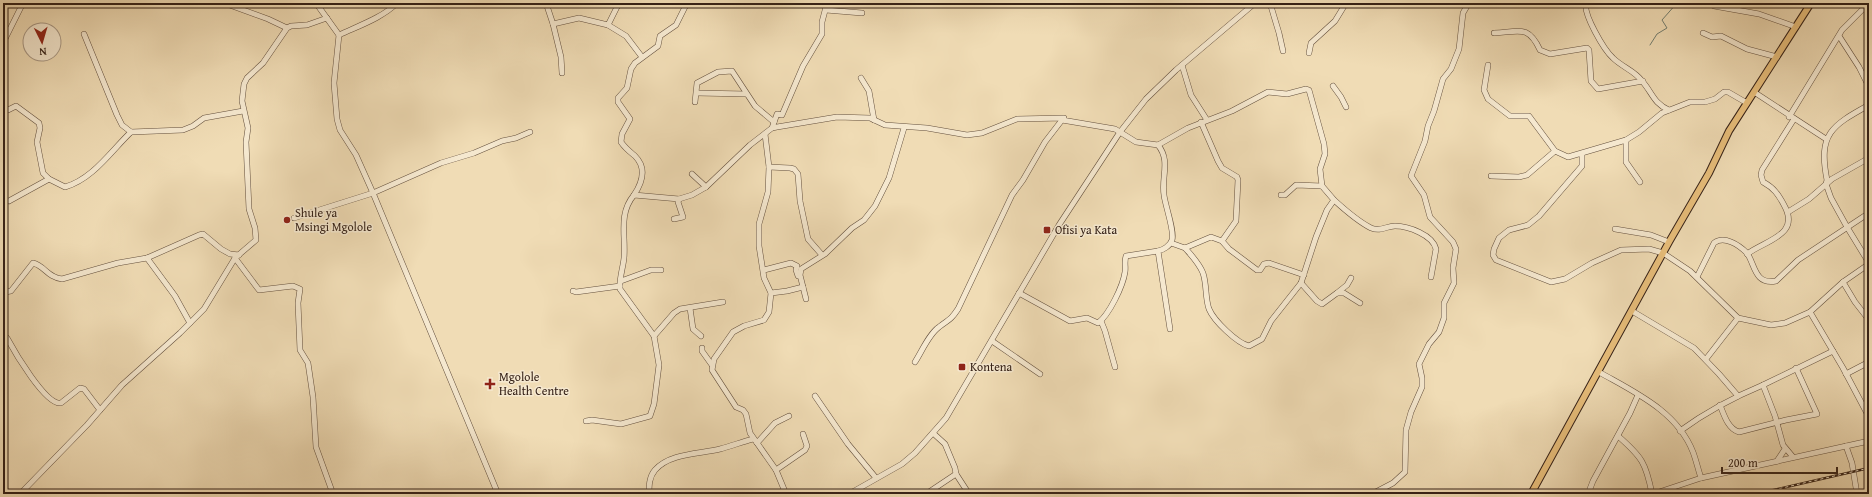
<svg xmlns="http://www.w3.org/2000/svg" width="1872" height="497" font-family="'Gentium Book Plus',serif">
	<rect width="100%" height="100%" fill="#f0dcb5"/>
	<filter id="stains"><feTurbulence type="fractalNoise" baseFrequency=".005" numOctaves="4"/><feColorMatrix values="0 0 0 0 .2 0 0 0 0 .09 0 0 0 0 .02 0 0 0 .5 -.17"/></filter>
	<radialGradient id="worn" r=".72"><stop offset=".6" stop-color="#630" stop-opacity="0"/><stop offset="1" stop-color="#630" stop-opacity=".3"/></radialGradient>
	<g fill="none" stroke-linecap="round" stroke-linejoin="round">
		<path stroke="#727e70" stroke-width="1" d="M1650,45L1657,34L1667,28L1662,20L1677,3"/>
		<g stroke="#64503e" stroke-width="6">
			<g id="minor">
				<path d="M224,3L268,19L287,28"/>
				<path d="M316,3L339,35L334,83L337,119L340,130L356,155L373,193L498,494"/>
				<path d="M546,3L553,24L579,18L608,25L626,36L642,57"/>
				<path d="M1270,3L1279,33L1283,51"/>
				<path d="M1586,3C1583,14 1604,50 1613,58C1622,67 1635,71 1642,81C1652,92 1654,104 1669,110"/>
				<path d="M1714,6L1759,14L1796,27"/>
				<path d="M826,10L862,13"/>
				<path d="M553,24L561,57L562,73"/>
				<path d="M608,25L619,3"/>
				<path d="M1494,33C1519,32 1528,24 1540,50L1550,54L1587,48L1589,50L1591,81L1598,89L1643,81"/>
				<path d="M1703,33L1712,37L1721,36L1747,49L1777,57"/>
				<path d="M84,34L117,115L122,125L131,132"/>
				<path d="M339,35C358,26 382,18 397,3"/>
				<path d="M1839,36L1859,67L1869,87"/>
				<path d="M3,43L23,3"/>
				<path d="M1309,53L1311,43L1335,21L1346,3"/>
				<path d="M1182,65L1191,95L1207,120"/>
				<path d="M1488,65L1484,90L1488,99L1510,116H1529L1555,151L1568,157L1626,140L1639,132L1662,113L1690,102H1705L1715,99L1724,92H1728L1747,103"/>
				<path d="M861,78L869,91L874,120"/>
				<path d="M1333,86L1341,97L1346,107"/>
				<path d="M1754,92L1826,139"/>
				<path d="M697,93L746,94"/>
				<path d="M695,102L697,83L718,72L732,71L755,106L774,122"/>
				<path d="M1869,105C1831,126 1818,134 1827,180L1826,184L1831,198L1847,227L1869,263"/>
				<path d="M3,110H8L16,106L39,123L40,128L37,142L43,173L49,179L65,187C93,179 111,151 131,132L183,130L193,126L204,118L243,111"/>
				<path d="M1789,117L1842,30L1869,3"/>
				<path d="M1201,122L1218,161L1222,168L1237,177L1238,180L1236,221L1222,241"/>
				<path d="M772,128L777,114L782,115L803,66L822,34V22L827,3"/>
				<path d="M765,134L769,167L768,192L759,224V246L764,278L771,293L769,312L764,320L744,326L733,332L714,359L712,370L736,407L743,410L746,414L750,433L776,470L786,494"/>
				<path d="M1626,140V162L1640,182"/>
				<path d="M1158,145C1171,161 1161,177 1164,195C1165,205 1175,232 1172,240C1170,246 1163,250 1158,251L1170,329"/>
				<path d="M1582,154V166L1539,216L1528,225L1509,230L1499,238L1494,249L1493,255L1496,260L1551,282L1565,279L1592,263L1621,250L1649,249L1663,253L1690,271L1738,318L1771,325L1785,323L1810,312L1843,282L1869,264"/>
				<path d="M769,167L790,168L794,169L798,174L800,201L808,239L822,255"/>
				<path d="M692,174L706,187"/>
				<path d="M1491,176L1519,177L1527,175L1555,151"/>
				<path d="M634,195C642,183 647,168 635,156C629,151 625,148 621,142L622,134L630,119L618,102V98L627,88L631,69L635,63L658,46L660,36L676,25L687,3"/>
				<path d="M1281,195H1285L1296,185L1322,186"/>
				<path d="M1334,200C1345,210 1357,221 1371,228C1381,232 1386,226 1395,226C1408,226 1433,235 1436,249L1431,277"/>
				<path d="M9,201L49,179"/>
				<path d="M1788,212L1809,199L1832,179L1869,158"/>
				<path d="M294,218L373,193L441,163L474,153L502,141L516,138L530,132"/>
				<path d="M674,219L683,217L678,202L679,199"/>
				<path d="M1615,229L1651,235L1669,242"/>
				<path d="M1171,243L1185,248L1211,237L1222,241L1229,249L1257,270H1260L1264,264L1269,263L1304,275"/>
				<path d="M1747,254C1766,240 1801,235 1784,205C1778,194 1774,188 1763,182L1761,175L1762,170L1794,119"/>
				<path d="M147,258L175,296L190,323"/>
				<path d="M235,258L259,290L293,286L300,289L298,303L300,350L308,363L313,397L316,447L333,494"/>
				<path d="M764,270L791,263L797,266L796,270L798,276"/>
				<path d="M1697,277L1714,243C1724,235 1739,245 1747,253C1755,264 1754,285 1776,281L1798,260L1869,213"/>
				<path d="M621,281L651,270H661"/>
				<path d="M1843,282L1855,302L1869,320"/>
				<path d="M1301,283L1317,301L1322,304L1337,293H1344L1360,303"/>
				<path d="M3,290L5,292L11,291L33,263C45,266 47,277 62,279L118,263L147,258L199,235L203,234L221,249L230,254L239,255"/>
				<path d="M573,291L576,292L620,286"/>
				<path d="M771,293L787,291L803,287"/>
				<path d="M1019,293L1070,321L1087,318L1098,323C1109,315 1123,286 1125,272C1126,267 1124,262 1126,256L1158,251"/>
				<path d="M1337,293L1347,285L1351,278"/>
				<path d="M806,299L800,275L801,269L825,254L852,228L864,220L875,206L889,178L904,128"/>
				<path d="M690,308L693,329L701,336"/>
				<path d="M1632,311L1694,348L1719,374L1738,396"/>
				<path d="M1810,312L1843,368L1869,417"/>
				<path d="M1101,321L1105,331L1115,367"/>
				<path d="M654,336L674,313L680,309L723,302"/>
				<path d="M7,338C14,351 46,406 61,403L80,388L84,389L100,410"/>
				<path d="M992,341L1040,374"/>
				<path d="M702,348V351L712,365"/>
				<path d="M1706,359L1738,318"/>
				<path d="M915,362C922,351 929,334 939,327C949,319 950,321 958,309L1012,195L1023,180L1045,142L1062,120"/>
				<path d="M1599,372C1634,392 1677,411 1693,452C1696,460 1698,469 1701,478"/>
				<path d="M1846,374L1869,362"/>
				<path d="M815,396L848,444L876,478"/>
				<path d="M1720,405C1724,415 1728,429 1739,432L1786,420L1817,414L1796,368"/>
				<path d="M586,421L592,420L621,424L650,416L654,404L659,365L654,336L620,289C619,279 623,268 624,258C626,236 618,214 634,195L679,199L692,195L706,187L750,145L772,128L777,127L837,117L870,118L885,125L927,128L967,135L982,133L1017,119L1064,118L1062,120L1115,129L1136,142L1158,145L1188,128L1232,111L1268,92L1287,94L1306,89L1309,90L1324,144L1325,154L1320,169L1322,186L1334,200L1327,210L1316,237L1301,283L1271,321L1262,339L1249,346C1237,343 1214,321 1209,309C1205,298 1207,285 1203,273C1199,263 1192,256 1185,248"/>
				<path d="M1680,431C1706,412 1734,397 1763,385"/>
				<path d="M933,433L945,444L955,468L956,474L969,494"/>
				<path d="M1618,436C1642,457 1646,463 1652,494"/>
				<path d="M757,443L775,423L789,416"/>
				<path d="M1846,446L1852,463L1857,494"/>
				<path d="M1793,457L1783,445L1775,416L1763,385L1833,351"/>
				<path d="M1777,461L1785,449"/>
				<path d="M776,470L805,450L807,446L803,434"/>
				<path d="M20,494L87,425L122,385L180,333L204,309L235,258L256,240L255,228L249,209L248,187L246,142L248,128L242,101L244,84L247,78L263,63L287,28L291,26L307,25L327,18"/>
				<path d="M649,494C649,486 649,477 655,470C670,453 700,454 720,449C731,446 742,442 753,439"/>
				<path d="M849,494L902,464L915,453L946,418L1059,225L1120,132L1146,99L1176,70L1255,3"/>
				<path d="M926,494L956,474"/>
				<path d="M1372,494L1393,483L1405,472L1406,430L1411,412L1422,387V378L1419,364L1429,344L1439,332L1444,318V303L1454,283L1453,268L1456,249L1453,242L1430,217L1424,195L1411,176L1425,141L1428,126L1434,111L1443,79L1451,69L1459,49L1463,13L1467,6L1472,3"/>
				<path d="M1588,494L1593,481L1630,413L1638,395"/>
				<path d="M1653,494L1701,478L1869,441"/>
			</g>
		</g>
		<g stroke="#352117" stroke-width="8">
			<path id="major" d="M1531,494L1669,242L1709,173L1729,131L1811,3"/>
		</g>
		<use href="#minor" stroke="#f5e8cf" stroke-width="5"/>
		<use href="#major" stroke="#e8be7a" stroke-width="6"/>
		<g stroke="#352117" stroke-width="2.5">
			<path id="rail" d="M1756,494L1869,468"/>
		</g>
		<use href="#rail" stroke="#f5e8cf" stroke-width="1" stroke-dasharray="3" stroke-linecap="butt"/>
	</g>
	<g fill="#8f2418" stroke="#f5e8cf" stroke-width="1.5">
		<circle cx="287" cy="220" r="4"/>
		<rect x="1043" y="226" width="8" height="8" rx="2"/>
		<rect x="958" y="363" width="8" height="8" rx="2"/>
		<path d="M488 378h4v4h4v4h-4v4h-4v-4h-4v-4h4z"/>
	</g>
	<g text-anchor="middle" stroke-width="3" stroke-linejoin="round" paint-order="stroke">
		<g font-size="12" fill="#352117" stroke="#f5e8cf" text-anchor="start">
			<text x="295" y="217">Shule ya<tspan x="295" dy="14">Msingi Mgolole</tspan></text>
			<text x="1055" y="234">Ofisi ya Kata</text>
			<text x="970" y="371">Kontena</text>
			<text x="499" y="381">Mgolole<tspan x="499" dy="14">Health Centre</tspan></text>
		</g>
	</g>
	<rect width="1872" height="497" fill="none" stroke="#f0dcb5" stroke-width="16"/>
	<rect x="4" y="4" width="1864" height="489" fill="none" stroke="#352117" stroke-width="2"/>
	<rect x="8" y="8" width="1856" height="481" fill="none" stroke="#352117"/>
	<g transform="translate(42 42) rotate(175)"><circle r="19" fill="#f5e8cf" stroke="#a89885"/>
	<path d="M0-3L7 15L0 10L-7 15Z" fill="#8f2418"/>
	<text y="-6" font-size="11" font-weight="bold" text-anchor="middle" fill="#352117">N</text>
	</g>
	<path d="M1722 467v6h115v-6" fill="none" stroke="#352117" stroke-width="2"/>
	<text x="1728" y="467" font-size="12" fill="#352117" stroke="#f5e8cf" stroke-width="3" paint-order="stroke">200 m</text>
	<rect width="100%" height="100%" filter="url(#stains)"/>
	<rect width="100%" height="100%" fill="url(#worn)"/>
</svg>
